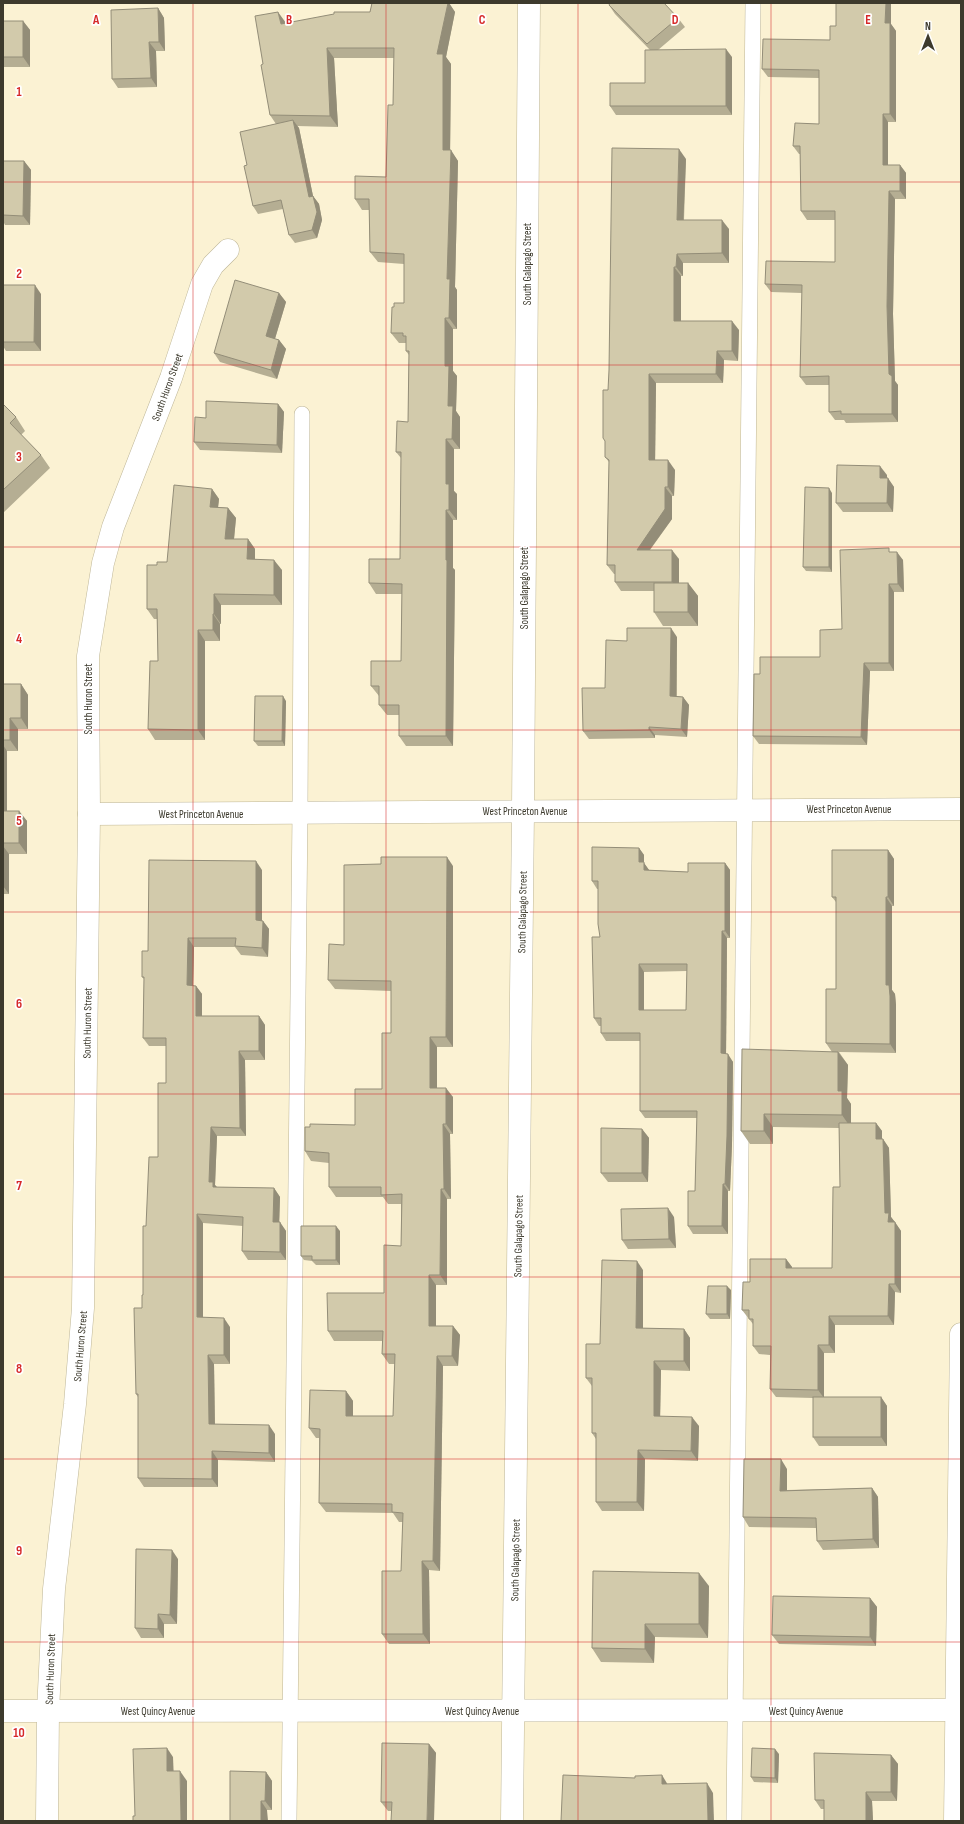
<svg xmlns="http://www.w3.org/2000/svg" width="964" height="1824" font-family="'Sofia Sans Condensed',sans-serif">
	<rect width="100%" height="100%" fill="#fbf2d3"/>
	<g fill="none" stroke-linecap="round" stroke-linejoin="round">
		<g stroke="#beb697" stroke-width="16">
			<g id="lane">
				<path d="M289,1821L300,813L302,414"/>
				<path d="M734,1821L753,3"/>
			</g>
		</g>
		<g stroke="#beb697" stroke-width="23">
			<g id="street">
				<path d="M89,814L961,809"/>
				<path d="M47,1821L48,1711L54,1589L75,1404L83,1308L89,814L88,656L103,563L113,527L171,378L202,284L213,265L228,250"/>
				<path d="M512,1821L523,811L529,3"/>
				<path d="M955,1821L961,1334"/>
			</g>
		</g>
		<g stroke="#beb697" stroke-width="23">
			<path id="secondary" d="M3,1711L961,1710"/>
		</g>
		<use href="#lane" stroke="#fff" stroke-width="15"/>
		<use href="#street" stroke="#fff" stroke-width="22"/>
		<use href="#secondary" stroke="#fff" stroke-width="22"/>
	</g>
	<g fill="#b5ae93" fill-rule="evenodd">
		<path d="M372,3H449L455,12L446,57L451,64L450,150L458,161L455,287L457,290V329H453V371L457,376L456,411L460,417V449H454V491L457,494V520H453V568L455,570L453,746H406L399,736V715H387L379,705V696L371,686L401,661L402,594H376L369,583L400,559L401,458L396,452L408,422L409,355L406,351V343H399L391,333L394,307L404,303V264L378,262L370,252L369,210H362L355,199L386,177L393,105L394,58H334L338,127L297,126L299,128L313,196L319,204L322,220L317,238L295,243L289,235L283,209L258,214L253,206L247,165L276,124L270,115L263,64L286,23L370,12Z"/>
		<path d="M836,3H891V24L896,31V122H888V165H900L906,173V199H895L893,314L895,381L898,385V422L846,423L844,420H835L829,412V385H806L800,377L802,293L771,292L765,284L835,262V220H807L801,211L800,154H799L793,146L819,124V78L768,77L762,69L830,40L836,26Z"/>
		<path d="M609,5L678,18L685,27L658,50L732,57V115H616L610,106L645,83L650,50L615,14Z"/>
		<path d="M158,8L164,18L165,51H156L157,87L118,88L112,79Z"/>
		<path d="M3,21H23L30,30V67H4L3,65Z"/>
		<path d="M686,159L684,220L729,229V263H683V276H681V321L739,330L738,361L724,360L723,383H656L655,460L675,470L674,496H672V519L650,550L679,559V583H688L698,596V626H663L654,612V591H621L615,582V574H614L607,565L609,462L605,457L608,390Z"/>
		<path d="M3,161H24L31,170L30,225H5L3,221Z"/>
		<path d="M3,285L41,294V351H6L3,346Z"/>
		<path d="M279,293L286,302L275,339L279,340L286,349L277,379L220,362L214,353Z"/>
		<path d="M3,404L16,417L25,431L21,435L41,455L50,468L3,513Z"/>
		<path d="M278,404L284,412L282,453L200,450L194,442L206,418Z"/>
		<path d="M887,475V478L894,487L893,512H843L836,503Z"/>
		<path d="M212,489L219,499L218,507L228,508L236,518L234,539H248L255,549V559L282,570V605H221V624H220V641H205V740H155L148,729L158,661L157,619H154L147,609L157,565L167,562Z"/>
		<path d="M832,493V572L806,571L803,567Z"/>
		<path d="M892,552L903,560L904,592H894V671H870L867,745L759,744L753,736L760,674L820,657L842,629Z"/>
		<path d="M677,637V696L683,697L689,705L687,737L655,735V738L589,739L583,731L605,688L627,641Z"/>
		<path d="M3,684H21L28,695V729H18V751H7V811H19L27,821V854H9V894H3Z"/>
		<path d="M286,701L285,746H258L254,741Z"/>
		<path d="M639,848L644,855V863L649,870L688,872L725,863L730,870V938H727L726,1054L733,1062L732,1144L730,1191H728V1234H693L688,1226L695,1191L697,1118H645L640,1111V1041H606L601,1033V1026H599L594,1018L600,937L598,889H597L592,881ZM687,971L686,1010H644V972Z"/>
		<path d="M888,850L894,859V906H892V990L895,994L896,1005V1053L839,1052L848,1065L847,1098L851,1104V1123H876L882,1131V1139H883L889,1148L891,1217L901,1231V1293L895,1292L894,1325H835V1353H824V1397H881L887,1406V1446H819L813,1437V1398L776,1397L770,1389V1355L759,1354L753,1346V1324L742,1310L750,1282L786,1259L792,1267V1268H832L840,1187L839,1128L773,1127V1144H750L741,1131L832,1052L826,1043L836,989V902L832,897Z"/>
		<path d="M453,866V1047H437V1088L453,1097V1134H450L451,1199H447V1285H436V1326H453L460,1335L458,1366H443L440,1571L429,1570L430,1644H389L382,1634L401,1571L403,1522H399L393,1513L326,1512L319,1503V1438H316L309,1428L346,1391L353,1401V1416H393L395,1364H389L382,1354V1341H334L328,1331L384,1293L401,1246V1204H388L383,1197H336L329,1187V1163L311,1161L305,1151L355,1125L382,1089L391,1033V991L335,989L328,980L344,945Z"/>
		<path d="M262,870V921H263L269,929L268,957L241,955L235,947H194L193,986H196L202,994V1016H259L265,1025V1060H245L246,1136H217L215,1185L217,1187L274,1188L280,1197L279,1222L286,1231V1260H248L242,1251L243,1226L203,1223V1317L230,1327V1364H214L215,1425L275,1434V1462L218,1460V1487H144L138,1478V1397L136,1394L143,1295L146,1226L158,1157L166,1083V1046H149L143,1038L144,979L142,977L148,951Z"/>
		<path d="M642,1129L649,1138L648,1182H608L601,1173Z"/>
		<path d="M674,1217L676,1248L628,1249L622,1240Z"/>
		<path d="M340,1231V1265H316L312,1261L304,1260L301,1256Z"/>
		<path d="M643,1270V1328L684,1329L690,1338V1371L661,1370L660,1416L699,1426L698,1461L645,1459L644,1511H602L596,1502V1439L592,1433V1386L586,1378L600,1344Z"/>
		<path d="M731,1290L730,1319H710L706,1314Z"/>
		<path d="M787,1469V1490L872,1488L878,1497L879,1548L823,1550L817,1541V1528L749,1527L743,1517Z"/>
		<path d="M178,1559L177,1624H164V1638H141L135,1628Z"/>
		<path d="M709,1586L708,1638L655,1637L654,1663L601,1662L592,1648Z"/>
		<path d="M870,1598L877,1607L876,1646L779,1644L772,1635Z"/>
		<path d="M429,1744L436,1753L392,1811H388L381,1802Z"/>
		<path d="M779,1754L778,1783L754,1782L751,1777Z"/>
		<path d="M891,1755L898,1764L897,1801H872L873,1821H824V1809H821L815,1800Z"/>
		<path d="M266,1772L272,1781V1810H267L230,1821Z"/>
	</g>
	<g fill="#938d78">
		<path d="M448,3H449L455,12L446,57L451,64L450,161L443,150L437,54Z"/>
		<path d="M886,3H891V24L896,31V122L890,114L885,23Z"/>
		<path d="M158,8L164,18L165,51L159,42Z"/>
		<path d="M278,12L286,23L288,34L281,24Z"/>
		<path d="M23,21L30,30V67L23,57Z"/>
		<path d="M149,42L156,51L157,87L151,78Z"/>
		<path d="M327,48L334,58L338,127L330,116Z"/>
		<path d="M726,49L732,57V115L726,106Z"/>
		<path d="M883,114L888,122V173L883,165Z"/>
		<path d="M293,120L299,128L313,196L319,204L322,220L317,238L312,230L309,197Z"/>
		<path d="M679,149L686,159L683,229L677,220Z"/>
		<path d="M451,150L458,161L455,287L457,290V329L449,318L447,279Z"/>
		<path d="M24,161L31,170L30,225L23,216Z"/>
		<path d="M900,165L906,173V199L900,191Z"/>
		<path d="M889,191L895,199L893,314L895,381L898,385V422L892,414L889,374L887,306Z"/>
		<path d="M722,220L729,229V263L722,253Z"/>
		<path d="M677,254L683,263V276L676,267Z"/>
		<path d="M674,267L681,276V330L674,321Z"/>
		<path d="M35,285L41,294V351L34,342Z"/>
		<path d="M279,293L286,302L273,345L266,336Z"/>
		<path d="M445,318L453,329V371L457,376L456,411L460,417V449L452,439L448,406L445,366Z"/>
		<path d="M732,321L739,330L738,361L732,351Z"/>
		<path d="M279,340L286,349L277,379L271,370Z"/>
		<path d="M717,351L724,360L723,383L716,374Z"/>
		<path d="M649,374L656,383L655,470L649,460Z"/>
		<path d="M278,404L284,412L282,453L277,445Z"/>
		<path d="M446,439L454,449V491L457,494V520L449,510L446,484Z"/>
		<path d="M668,460L675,470L674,496L668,487Z"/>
		<path d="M880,466L887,475V487L880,478Z"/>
		<path d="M888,478L894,487L893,512L887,503Z"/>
		<path d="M665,487L672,496V519L643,559L637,550Z"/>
		<path d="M829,488L832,493V572L829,567Z"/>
		<path d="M212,489L219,499L217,517L210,507Z"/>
		<path d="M228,508L236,518L233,549L225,539Z"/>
		<path d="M446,510L453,520V568L455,570L453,746L446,736Z"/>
		<path d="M248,539L255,549V569L247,559Z"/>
		<path d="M672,550L679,559V592L672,582Z"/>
		<path d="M897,552L903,560L904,592L898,584Z"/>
		<path d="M274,560L282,570V605L274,595Z"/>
		<path d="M688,583L698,596V626L688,612Z"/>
		<path d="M889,584L894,592V671L889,663Z"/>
		<path d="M214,594L221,605V624L214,614Z"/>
		<path d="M213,614L220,624V641L213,630Z"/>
		<path d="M671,628L677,637L676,705L670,696Z"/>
		<path d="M198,630L205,641V740L198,730Z"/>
		<path d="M864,663L870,671L867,745L861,737Z"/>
		<path d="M21,684L28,695V729L21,718Z"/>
		<path d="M283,696L286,701L285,746L282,741Z"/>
		<path d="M683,697L689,705L687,737L681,729Z"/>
		<path d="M10,718L18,729V751L10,740Z"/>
		<path d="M649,727L655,735V738L649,730Z"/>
		<path d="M3,745L7,751V821L3,816Z"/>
		<path d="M19,811L27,821V854L19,843Z"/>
		<path d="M3,846L9,854V894L3,886Z"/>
		<path d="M639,848L644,855V863L649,870V877L639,862Z"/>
		<path d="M888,850L894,859V906L888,897Z"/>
		<path d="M447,857L453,866V1047L446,1037Z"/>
		<path d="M256,861L262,870V929L256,920Z"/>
		<path d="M725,863L730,870V938L725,931Z"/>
		<path d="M886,897L892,906V990L895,994L896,1005V1053L890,1044L886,985Z"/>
		<path d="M263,921L269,929L268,957L262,948Z"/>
		<path d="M722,931L727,938L726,1061L721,1053Z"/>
		<path d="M188,938L194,947L193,994L187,985Z"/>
		<path d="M639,964L644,972V1017L639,1010Z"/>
		<path d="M196,986L202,994V1025L196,1016Z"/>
		<path d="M259,1016L265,1025V1060L259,1051Z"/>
		<path d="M430,1037L437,1047V1097L430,1088Z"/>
		<path d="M239,1051L245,1060L246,1136L240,1128Z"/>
		<path d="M838,1052L848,1065L847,1098L851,1104V1128L842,1115L838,1091Z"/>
		<path d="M728,1054L733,1062L732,1144L730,1191L725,1184Z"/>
		<path d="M446,1088L453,1097V1134L446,1124Z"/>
		<path d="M764,1114L773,1127V1144L764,1131Z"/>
		<path d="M876,1123L882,1131V1148L876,1139Z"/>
		<path d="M443,1124L450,1134L451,1199L444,1189Z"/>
		<path d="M211,1127L217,1136L215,1185L220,1191L219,1196L209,1182Z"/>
		<path d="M642,1129L649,1138L648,1182L642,1173Z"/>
		<path d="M883,1139L889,1148L891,1217L895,1222L894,1231L888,1222L885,1213Z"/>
		<path d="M723,1184L728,1191V1234L722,1226Z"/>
		<path d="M274,1188L280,1197L279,1231L273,1222Z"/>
		<path d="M441,1189L447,1199V1285L440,1275Z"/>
		<path d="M668,1208L674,1217L676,1248L669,1239Z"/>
		<path d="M197,1214L203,1223V1325L197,1317Z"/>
		<path d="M280,1222L286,1231V1260L280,1252Z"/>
		<path d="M895,1222L901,1231V1293L895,1284Z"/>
		<path d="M336,1226L340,1231V1265L336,1260Z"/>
		<path d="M786,1259L792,1267V1277L786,1268Z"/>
		<path d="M637,1261L643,1270V1337L636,1328Z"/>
		<path d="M429,1275L436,1285V1335L429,1326Z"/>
		<path d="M889,1284L895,1292L894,1325L888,1316Z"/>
		<path d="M727,1286L731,1290L730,1319L727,1314Z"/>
		<path d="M829,1316L835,1325V1353L829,1345Z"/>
		<path d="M224,1318L230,1327V1364L224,1355Z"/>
		<path d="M453,1326L460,1335L458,1366L452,1356Z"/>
		<path d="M684,1329L690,1338V1371L684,1361Z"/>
		<path d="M818,1345L824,1353V1398L818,1390Z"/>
		<path d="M208,1355L214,1364L215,1433L209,1424Z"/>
		<path d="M437,1356L443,1366L440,1571L433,1561Z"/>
		<path d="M654,1361L661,1370L660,1425L654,1416Z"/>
		<path d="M346,1391L353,1401V1426L346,1416Z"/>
		<path d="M881,1397L887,1406V1446L881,1437Z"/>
		<path d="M692,1417L699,1426L698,1461L691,1451Z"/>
		<path d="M269,1425L275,1434V1462L269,1453Z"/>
		<path d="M638,1450L645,1459L644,1511L637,1502Z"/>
		<path d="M212,1451L218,1460V1487L212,1479Z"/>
		<path d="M781,1459L787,1469V1500L780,1491Z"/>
		<path d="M872,1488L878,1497L879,1548L873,1539Z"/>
		<path d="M172,1550L178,1559L177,1624L170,1615Z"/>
		<path d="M422,1561L429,1570L430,1644L423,1634Z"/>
		<path d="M699,1573L709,1586L708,1638L699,1624Z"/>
		<path d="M870,1598L877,1607L876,1646L870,1637Z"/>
		<path d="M158,1614L164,1624V1638L158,1629Z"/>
		<path d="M645,1624L655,1637L654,1663L645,1649Z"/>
		<path d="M429,1744L436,1753L434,1821H427Z"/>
		<path d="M167,1748L173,1757L174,1781L167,1771Z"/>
		<path d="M775,1749L779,1754L778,1783L775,1778Z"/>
		<path d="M891,1755L898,1764L897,1801L891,1792Z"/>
		<path d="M180,1771L187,1781V1821H181Z"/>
		<path d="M266,1772L272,1781V1810L265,1801Z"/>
		<path d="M662,1775L668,1785L662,1784Z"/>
		<path d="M707,1783L713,1793L714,1821H708Z"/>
		<path d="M866,1792L872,1801L873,1821H866Z"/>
		<path d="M261,1801L267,1810L268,1821H261Z"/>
	</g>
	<g fill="#d2caab" stroke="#938d78" fill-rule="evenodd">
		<path d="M372,3H448L437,54H443V150H451L447,279H450L449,318H445V366H449L448,406H453L452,439H446V484H449V510H446V560H447L446,736H399V705H379V686H371V661H401L402,584L369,583V559H400L401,452H396L397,421L408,422L409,351H406V336H403V333H391L392,307H394V303H404V254L370,252L369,199H355V176L386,177L388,105H393L394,48H327L330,116L270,115L261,65L263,64L255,16L278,12L281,24L334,14V12H370Z"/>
		<path d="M610,3H664L678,18L647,44L609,5Z"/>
		<path d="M836,3H886L885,23H890V114H883V165H900V191H889L887,306L889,374L892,376V414H841V411L829,412V376L800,377L802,285L765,284L766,261L835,262V211H801L800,146H793L795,123L819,124V70L762,69L763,39L830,40V26H836Z"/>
		<path d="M158,8L159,42H149L151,78L112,79L111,10Z"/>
		<rect x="3" y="21" width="20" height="36"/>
		<path d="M726,49V106H610V83H645V50Z"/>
		<path d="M293,120L309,197L313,196L317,212L312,230L289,235L281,200L253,206L244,166L247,165L240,132Z"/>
		<path d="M612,148L679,149L677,220H722V253L677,254L676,267H674V321H732V351H717L716,374H649V460H668V487H665V509L637,550H672V582H615V565H607L609,460L605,457V441L603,438V390H608L609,370Z"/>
		<path d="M3,161H24L23,216L3,215Z"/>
		<path d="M235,280L279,293L266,336L279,340L271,370L214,353Z"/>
		<path d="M3,285H35L34,342H3Z"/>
		<path d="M206,401L278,404L277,445L194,442L195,417L206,418Z"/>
		<path d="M3,404L16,417L10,423L41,455L3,490Z"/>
		<path d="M837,465L880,466V478H888L887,503H836Z"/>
		<path d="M174,485L212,489L210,507L228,508L225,539H248L247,559L274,560V595L214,594V614H213V630H198V730L148,729L150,661H158L157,609H147V565H157V562H167Z"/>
		<path d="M805,487L829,488V567H803Z"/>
		<path d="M889,548V552H897L898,584H889V663H864L861,737L753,736L754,674H760V657H820V630L842,629L840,550Z"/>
		<rect x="654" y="583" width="34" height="29"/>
		<path d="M627,628H671L670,696L683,697L681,729L649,727V730L583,731L582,688H605L606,640L627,641Z"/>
		<path d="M3,684H21V718H10V740H3Z"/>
		<path d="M255,696H283L282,741H254Z"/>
		<rect x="3" y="811" width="16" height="32"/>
		<path d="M592,847L639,848V862H644V870L688,872V863H725V931H722L721,1053L728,1054L727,1136L725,1184H723L722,1226H688V1191H695L697,1111H640V1033H601V1018H594L592,937H600L598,924V881H592ZM639,964H687L686,1010H639Z"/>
		<path d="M832,850H888V897H886V985H889L890,996V1044L826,1043V989H836V897H832Z"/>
		<path d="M381,857H447L446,1037H430V1088H446V1124H443L444,1189H441L440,1275H429V1326H453L452,1356H437L433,1561H422L423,1634H382V1571H401L403,1513L392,1512V1504L319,1503L320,1429L309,1428L310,1390L346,1391V1416H393L395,1354H382L383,1331H328L327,1293H384V1245L401,1246L402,1194L381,1195V1187H329V1153L305,1151V1127H310V1124L355,1125V1089H382V1033H391V981L328,980L329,944L344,945V865L381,864Z"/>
		<path d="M149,860L256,861V920L263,921L262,948L235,946L236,938H188L187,985L196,986V1016H259V1051H239L240,1128L211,1127L209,1182H213V1187L274,1188L273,1222H280V1252L242,1251L243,1217L197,1214V1317L224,1318V1355H208L209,1424L269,1425V1453L212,1451V1479L138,1478V1394H136L134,1308H142V1295H143V1226H146L149,1157H158V1083H166V1038H143L144,977H142V951H148Z"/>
		<path d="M742,1049L838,1052V1091H842V1115L764,1114V1131H741Z"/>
		<path d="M839,1123H876V1139H883L885,1213H889L888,1222H895V1284H889L888,1316H829V1345H818V1390L770,1389L771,1346H753V1319H749V1310H742L743,1282H750V1259H786V1268H832L833,1187H840Z"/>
		<path d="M601,1128L642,1129V1173H601Z"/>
		<path d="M668,1208L669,1239L622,1240L621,1209Z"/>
		<path d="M301,1226H336V1260H312V1256H301Z"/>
		<path d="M602,1260L637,1261L636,1328L684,1329V1361H654V1416L692,1417L691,1451L638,1450L637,1502H596V1433H592V1378H586V1344H600Z"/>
		<path d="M708,1286H727V1314H706Z"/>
		<rect x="813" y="1397" width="68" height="40"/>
		<path d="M744,1459H781L780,1491L872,1488L873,1539L817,1541L816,1518L743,1517Z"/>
		<path d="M136,1549L172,1550L170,1615L158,1614V1629L135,1628Z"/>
		<path d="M593,1571L699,1573V1624H645V1649L592,1648Z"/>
		<path d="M773,1596L870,1598V1637L772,1635Z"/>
		<path d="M382,1743L429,1744L427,1821H391L392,1802H381Z"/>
		<path d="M167,1748V1771H180L181,1821H133V1816H135L133,1749Z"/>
		<path d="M752,1748L775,1749V1778L751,1777Z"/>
		<path d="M814,1753L891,1755V1792H866V1821H824V1800H815Z"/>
		<path d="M230,1771L266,1772L265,1801H261V1821H230Z"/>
		<path d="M563,1775L635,1778V1776L662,1775V1784L707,1783L708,1821H561Z"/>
	</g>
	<path fill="none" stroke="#d62828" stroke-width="1" stroke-opacity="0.55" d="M193,3V1821M386,3V1821M578,3V1821M771,3V1821M3,182H961M3,365H961M3,547H961M3,730H961M3,912H961M3,1094H961M3,1277H961M3,1459H961M3,1642H961"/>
	<g text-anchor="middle" stroke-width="3.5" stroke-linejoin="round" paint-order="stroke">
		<g font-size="11" fill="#3d3a2d" stroke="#fff">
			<text transform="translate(527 264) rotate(-90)" y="4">South Galapago Street</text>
			<text transform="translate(167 387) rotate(-70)" y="4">South Huron Street</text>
			<text transform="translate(524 588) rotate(-90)" y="4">South Galapago Street</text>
			<text transform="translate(88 699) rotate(-90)" y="4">South Huron Street</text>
			<text x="849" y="813">West Princeton Avenue</text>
			<text x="525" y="815">West Princeton Avenue</text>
			<text x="201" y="818">West Princeton Avenue</text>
			<text transform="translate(522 912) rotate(-89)" y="4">South Galapago Street</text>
			<text transform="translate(87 1023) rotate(-89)" y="4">South Huron Street</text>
			<text transform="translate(518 1236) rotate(-89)" y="4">South Galapago Street</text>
			<text transform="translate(80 1346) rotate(-85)" y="4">South Huron Street</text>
			<text transform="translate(515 1560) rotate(-89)" y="4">South Galapago Street</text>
			<text transform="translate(50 1669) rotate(-88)" y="4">South Huron Street</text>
			<text x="158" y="1715">West Quincy Avenue</text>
			<text x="482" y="1715">West Quincy Avenue</text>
			<text x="806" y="1715">West Quincy Avenue</text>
		</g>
	</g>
	<g font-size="13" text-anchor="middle" font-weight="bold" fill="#d62828" stroke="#fff" stroke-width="3.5" stroke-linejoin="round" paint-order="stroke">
		<text x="96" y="24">A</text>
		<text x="289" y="24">B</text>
		<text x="482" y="24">C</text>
		<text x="675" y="24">D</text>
		<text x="868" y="24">E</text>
		<text x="19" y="96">1</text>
		<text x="19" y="278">2</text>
		<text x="19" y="461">3</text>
		<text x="19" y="643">4</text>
		<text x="19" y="825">5</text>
		<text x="19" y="1008">6</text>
		<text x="19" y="1190">7</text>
		<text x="19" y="1373">8</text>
		<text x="19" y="1555">9</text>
		<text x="19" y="1737">10</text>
	</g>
	<rect width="964" height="1824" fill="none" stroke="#3d3a2d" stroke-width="8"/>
	<g transform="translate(928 36)" stroke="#ffffff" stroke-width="3" paint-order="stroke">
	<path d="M0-3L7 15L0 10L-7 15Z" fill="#3d3a2d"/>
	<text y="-6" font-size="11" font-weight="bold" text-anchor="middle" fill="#3d3a2d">N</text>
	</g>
</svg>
